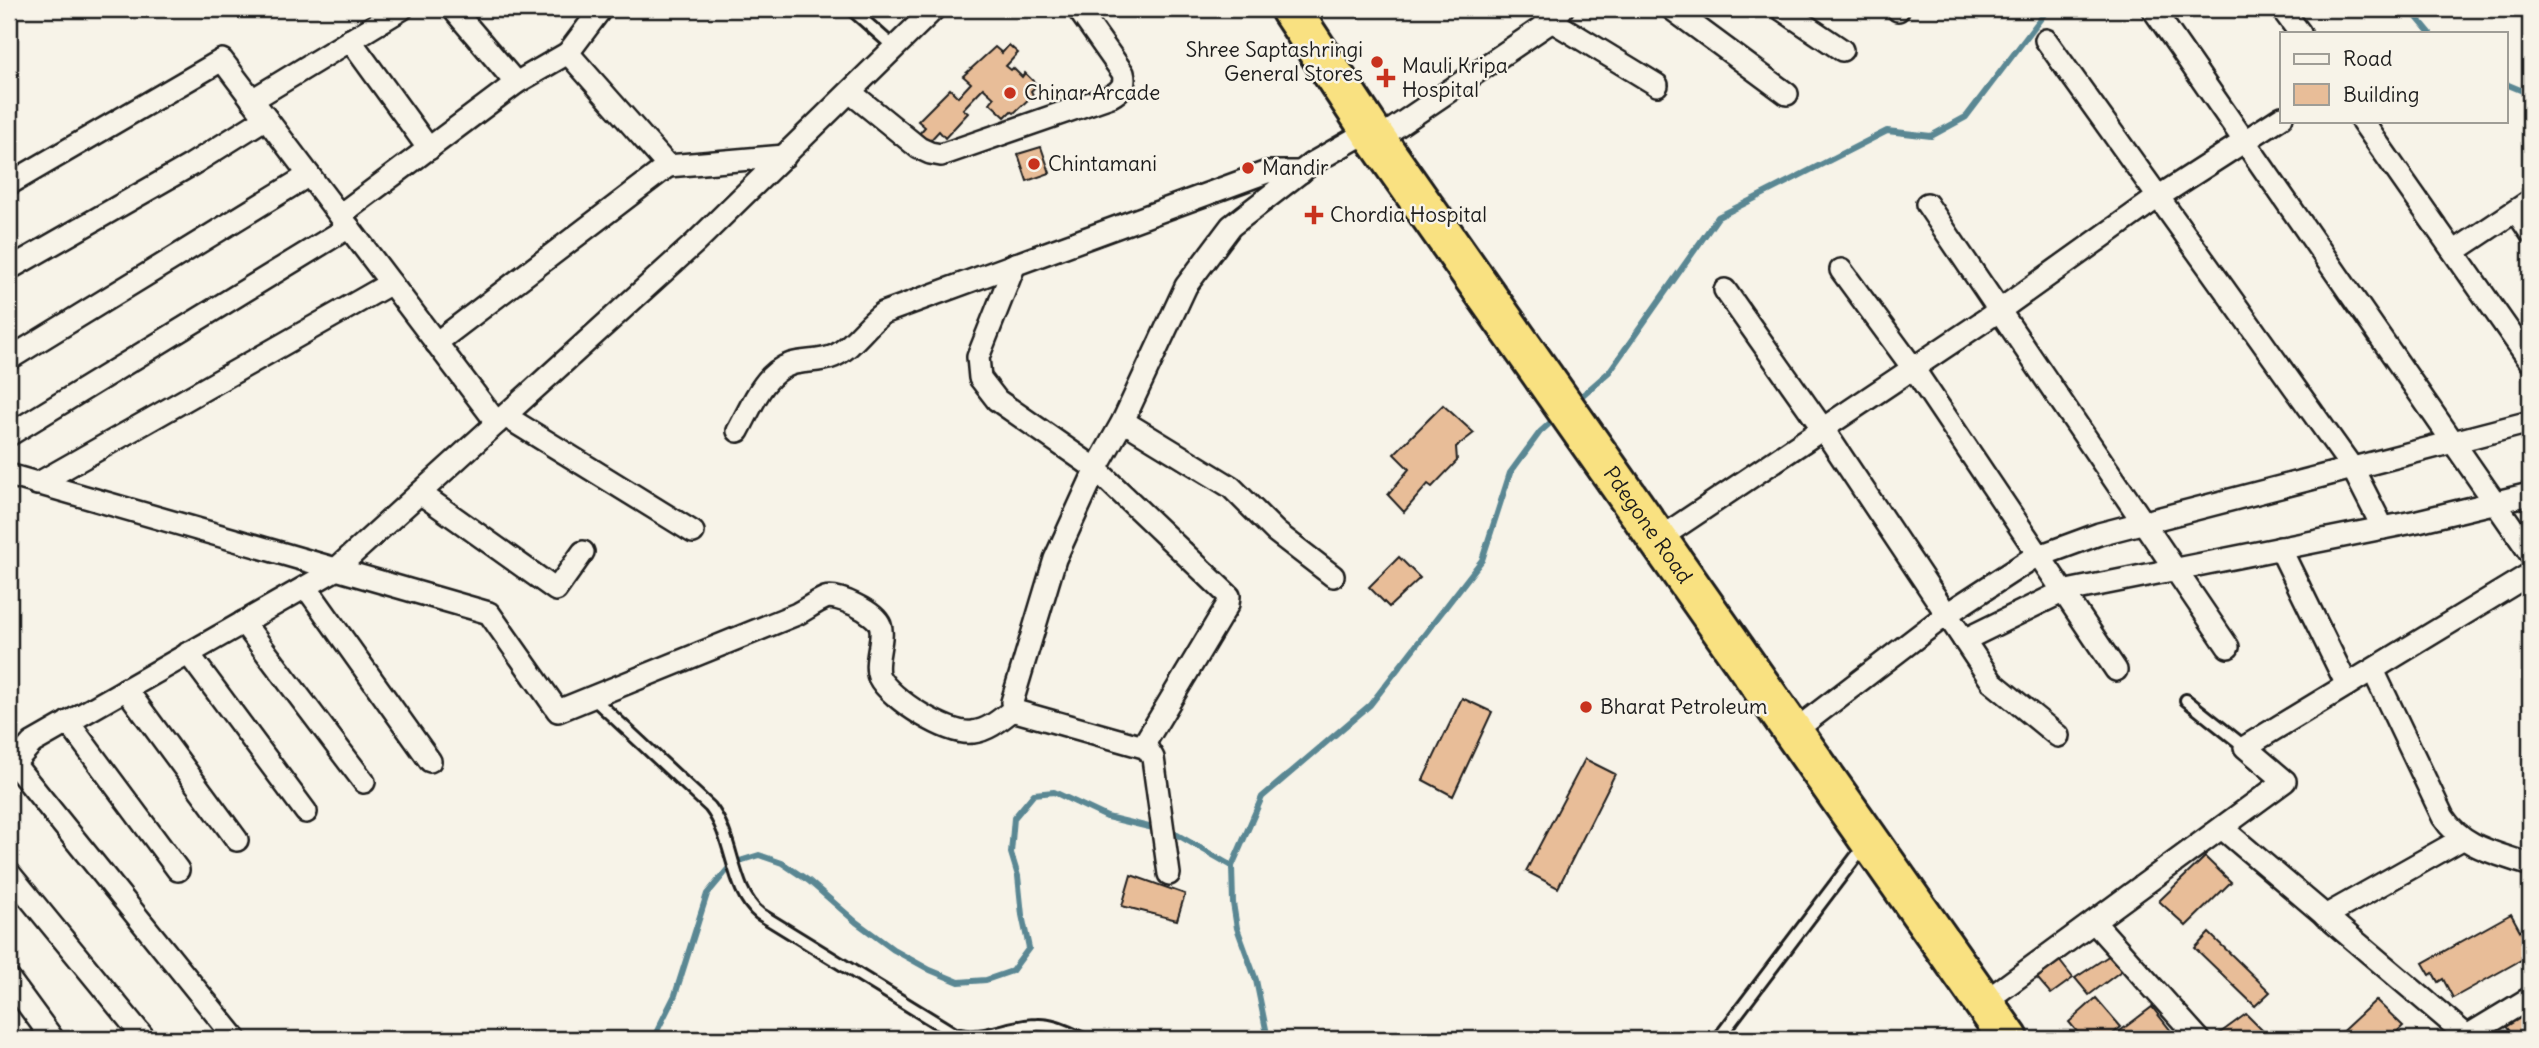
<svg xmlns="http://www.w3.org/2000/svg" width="2539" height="1048" font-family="Delius,sans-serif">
	<rect width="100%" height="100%" fill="#f7f3e8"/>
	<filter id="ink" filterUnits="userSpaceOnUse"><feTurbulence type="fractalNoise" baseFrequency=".0143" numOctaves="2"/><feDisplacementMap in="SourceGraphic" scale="14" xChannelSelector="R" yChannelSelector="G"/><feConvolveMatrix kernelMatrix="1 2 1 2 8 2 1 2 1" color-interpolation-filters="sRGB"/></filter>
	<g filter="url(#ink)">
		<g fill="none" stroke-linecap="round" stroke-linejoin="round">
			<g stroke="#5a8793" stroke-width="6">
				<path d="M2410,9L2430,33"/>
				<path d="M2506,84L2530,94"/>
				<path d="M1577,400L1609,372L1718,217L1887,131L1931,136L1966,117L2048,9"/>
				<path d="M653,1039L675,995L707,894L733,863L759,855L782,863L809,881L856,922L894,950L930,970L959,982L986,980L1012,971L1029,948L1022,915L1018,876L1011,853L1014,818L1034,794L1054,792L1107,817L1174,833L1232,866"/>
				<path d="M1268,1039L1256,980L1237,928L1233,903L1232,866L1262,797L1370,705L1482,560L1510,473L1540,432L1558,416"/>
			</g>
		</g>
		<g fill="#e8bd98" stroke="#1c1c1c" stroke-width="2">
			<path d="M1009,45L1018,53L1006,66L1011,70L1013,68L1022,77L1025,73L1037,85L1031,91L1033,95L1014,113L1011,111L1005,117L990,103L994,98L983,88L963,109L968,113L945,138L939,131L927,144L918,135L925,127L918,121L950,89L958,97L971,83L963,76L995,47L1002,53Z"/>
			<path d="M1041,147L1050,173L1027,181L1018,154Z"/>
			<path d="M1443,405L1474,433L1456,447L1457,461L1432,487L1428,484L1404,512L1388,495L1409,469L1394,454Z"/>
			<path d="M1399,557L1420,578L1389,607L1369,587Z"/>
			<path d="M1462,698L1492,712L1453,796L1423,780Z"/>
			<path d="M1585,759L1615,774L1558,888L1526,871Z"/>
			<path d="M2205,857L2231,882L2186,926L2159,901Z"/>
			<path d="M1131,875L1185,894L1177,920L1122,906Z"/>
			<path d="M2511,914L2530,949V955L2453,998L2443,979L2438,982L2433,973L2430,975L2423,963Z"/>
			<path d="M2209,933L2270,992L2255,1006L2195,948Z"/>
			<path d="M2055,955L2073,978L2051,994L2031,971Z"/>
			<path d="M2110,955L2121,971L2089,995L2075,978Z"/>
			<path d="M2096,998L2121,1027L2107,1039H2083L2069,1022Z"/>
			<path d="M2376,1000L2403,1026L2389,1039H2334Z"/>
			<path d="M2152,1007L2175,1036L2171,1039H2121L2116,1034Z"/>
			<path d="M2530,1009V1039H2516L2505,1025Z"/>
			<path d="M2246,1014L2271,1039H2227L2220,1033Z"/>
		</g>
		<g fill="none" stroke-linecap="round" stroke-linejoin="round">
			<g stroke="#1c1c1c" stroke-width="16">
				<g id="lane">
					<path d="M851,9L895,48"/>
					<path d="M593,698L710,807C735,839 730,890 760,914L955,1034C982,1042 1009,1025 1037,1025C1053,1024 1069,1033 1084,1039"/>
					<path d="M2186,700L2245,747"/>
					<path d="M1718,1039L1864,846"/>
				</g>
			</g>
			<g stroke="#1c1c1c" stroke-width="26">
				<g id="street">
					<path d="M453,9L516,83L568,53L668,166L785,156"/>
					<path d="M1540,9L1552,21L1657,85"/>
					<path d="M1672,9L1787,94"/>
					<path d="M1781,9L1842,50"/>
					<path d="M1897,9L1898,10"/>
					<path d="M2153,9L2530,553"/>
					<path d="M2282,9L2300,33"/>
					<path d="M350,40L429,149"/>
					<path d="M2046,40L2353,469L2383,528"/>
					<path d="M568,53L601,9"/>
					<path d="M850,92L919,148L930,153L941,155L1111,96C1121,91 1126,84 1123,73L1078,9"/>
					<path d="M252,100L402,9"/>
					<path d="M2362,121L2530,361"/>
					<path d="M1377,140L1552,21L1562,9"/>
					<path d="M9,184L222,60L497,423"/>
					<path d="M1927,204L2228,647"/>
					<path d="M2516,211L2530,232"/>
					<path d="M340,215L516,83"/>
					<path d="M2455,251L2530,201"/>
					<path d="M1015,264L978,357L980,378L997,400L1096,469L1229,596L1228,604L1143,746"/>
					<path d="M9,269L191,165L266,118"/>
					<path d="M1841,270L1913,368L2116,670"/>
					<path d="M1725,290L1823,429L1992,682L2058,736"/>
					<path d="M436,343L668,166"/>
					<path d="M9,359L309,175"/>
					<path d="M505,416L693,532"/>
					<path d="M1123,421L1231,487L1276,532L1333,576"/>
					<path d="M738,431C751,408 763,373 791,364C804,360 820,362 834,356C853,347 866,325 883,313L1267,172H1301"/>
					<path d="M9,435L349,227"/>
					<path d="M9,475L489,613L558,711L797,614C806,609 816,602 825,598C838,594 875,612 880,625C885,638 873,663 879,677C890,699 949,736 973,732C989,730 1001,719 1014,709"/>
					<path d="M37,484L391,283"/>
					<path d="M420,493L556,590L583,552"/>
					<path d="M1657,540L2000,310L2158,197L2282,117"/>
					<path d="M2280,548L2347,685"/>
					<path d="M306,587L430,761"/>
					<path d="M243,622L364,782"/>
					<path d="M1964,640L2062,592L2418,521L2530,494"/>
					<path d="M188,653L306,812"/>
					<path d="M2373,670L2443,817C2463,848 2497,853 2530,865"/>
					<path d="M126,689L237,840"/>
					<path d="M68,722L178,870"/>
					<path d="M1793,732L1947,614L2031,559L2099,534L2530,422"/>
					<path d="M14,764L236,1039"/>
					<path d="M9,769L32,743L335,570L695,243L934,9"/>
					<path d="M2222,828L2467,1036L2530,998"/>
					<path d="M9,873L145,1039"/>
					<path d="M1169,874L1153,758L1147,748L1019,712L1014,709L1012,702L1055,559L1096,469L1123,421L1186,286L1231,226L1311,164L1370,130"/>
					<path d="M2325,916L2462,839"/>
					<path d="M2094,922L2199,1039"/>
					<path d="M9,979L53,1039"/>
					<path d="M1983,1003L2285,781L2245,747L2530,574"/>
				</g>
			</g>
			<g stroke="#1c1c1c" stroke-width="44">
				<g id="highway">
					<path id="s1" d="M1290,9L1370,130L2009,1039"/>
				</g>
			</g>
			<use href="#lane" stroke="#f7f3e8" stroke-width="10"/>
			<use href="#street" stroke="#f7f3e8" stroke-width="21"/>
			<use href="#highway" stroke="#f9e181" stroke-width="38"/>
		</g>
	</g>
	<g fill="#c8321e" stroke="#f7f3e8" stroke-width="2.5">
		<circle cx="1377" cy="62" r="7"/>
		<path d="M1382.5 67.5h7v7h7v7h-7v7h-7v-7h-7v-7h7z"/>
		<circle cx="1010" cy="93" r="7"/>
		<circle cx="1034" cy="164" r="7"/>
		<circle cx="1248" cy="168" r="7"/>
		<path d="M1310.5 204.5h7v7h7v7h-7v7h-7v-7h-7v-7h7z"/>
		<circle cx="1586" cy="707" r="7"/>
	</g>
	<g text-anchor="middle" stroke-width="5" stroke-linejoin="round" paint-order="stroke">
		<g font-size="21" fill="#1c1c1c" stroke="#f7f3e8" text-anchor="start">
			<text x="1363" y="57" text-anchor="end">Shree Saptashringi<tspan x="1363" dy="24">General Stores</tspan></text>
			<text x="1402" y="73">Mauli Kripa<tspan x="1402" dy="24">Hospital</tspan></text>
			<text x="1024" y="100">Chinar Arcade</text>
			<text x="1048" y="171">Chintamani</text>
			<text x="1262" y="175">Mandir</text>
			<text x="1330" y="222">Chordia Hospital</text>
			<text x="1600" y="714">Bharat Petroleum</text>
		</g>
		<g font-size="21" fill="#1c1c1c" stroke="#f7f3e8">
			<text dy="7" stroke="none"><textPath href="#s1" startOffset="628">Pdegone Road</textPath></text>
		</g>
	</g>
	<rect width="2539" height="1048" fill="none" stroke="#f7f3e8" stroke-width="35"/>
	<rect x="18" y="18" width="2504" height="1013" fill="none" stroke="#1c1c1c" stroke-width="2.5" filter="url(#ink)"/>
	<rect x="2280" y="32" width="228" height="91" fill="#f7f3e8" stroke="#9f9d96" stroke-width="2"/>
	<rect x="2294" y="54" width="35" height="10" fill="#f7f3e8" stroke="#9f9d96" stroke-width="2"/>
	<text x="2343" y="66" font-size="21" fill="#1c1c1c">Road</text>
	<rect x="2294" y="84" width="35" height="21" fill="#e8bd98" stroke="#9f9d96" stroke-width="2"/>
	<text x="2343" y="102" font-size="21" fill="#1c1c1c">Building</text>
</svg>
